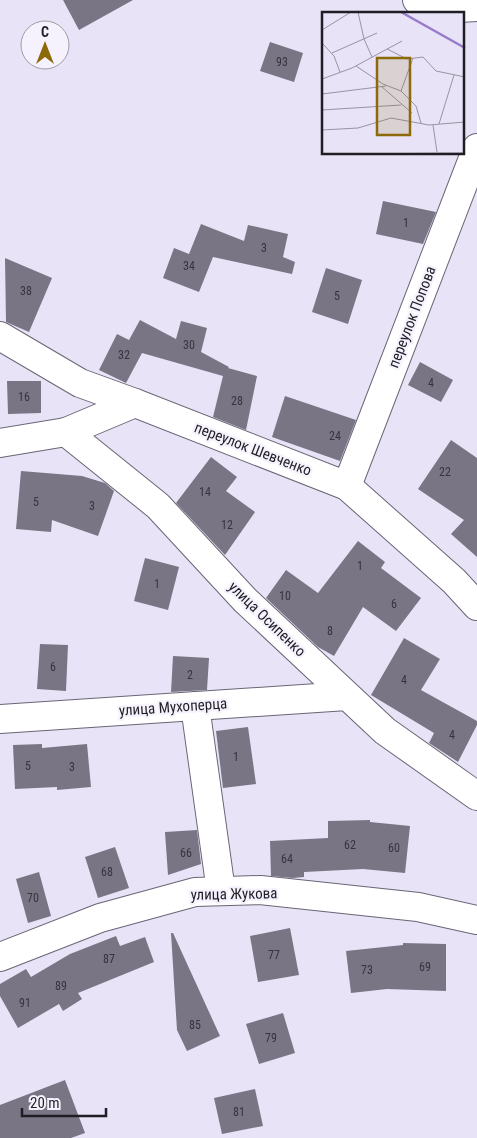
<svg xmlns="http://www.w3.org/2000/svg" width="477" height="1138" font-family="'Roboto Condensed',sans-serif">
	<rect width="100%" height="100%" fill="#e8e3f6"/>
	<g fill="#797585">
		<path d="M63,0H133L79,30Z"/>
		<path d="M270,42L303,53L294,82L260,71Z"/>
		<path d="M383,201L436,212L423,244L376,234Z"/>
		<path d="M201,224L244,241L248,225L288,234L283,257L295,262L292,274L213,257L199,292L163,278L174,248L189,254Z"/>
		<path d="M5,258L52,278L29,332L6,322Z"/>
		<path d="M326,268L362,280L348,324L312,312Z"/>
		<path d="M140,320L176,339L181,321L207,328L201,352L229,367L228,368L257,376L246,430L213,417L223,376L142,353L126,383L99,370L117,334L129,340Z"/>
		<path d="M420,362L453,380L441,402L408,385Z"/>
		<path d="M7,381H41V413L8,414Z"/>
		<path d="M285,396L356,420L340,461L272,437Z"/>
		<path d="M451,440L477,458V557L451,534L464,520L418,489Z"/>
		<path d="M211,457L237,477L226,491L255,512L225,555L176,503Z"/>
		<path d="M21,471L82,476L105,483L114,491L98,536L52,520L51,532L16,529Z"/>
		<path d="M358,541L385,562L381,568L421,598L396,631L363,607L334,656L318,647L266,598L286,570L318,593Z"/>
		<path d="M145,558L179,567L168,610L134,601Z"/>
		<path d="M404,638L440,659L421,690L477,721V725L458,762L429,743L434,733L371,695Z"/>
		<path d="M40,644L68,645L66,691L37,689Z"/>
		<path d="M173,656L209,658L207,690L171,692Z"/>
		<path d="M248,727L256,784L223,788L216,731Z"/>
		<path d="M42,744V748L87,744L91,787L57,790V787L15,789L13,745Z"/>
		<path d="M370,820V822L410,826L405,873L363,869L304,872V877L293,878L271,876L270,841L328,838V821Z"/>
		<path d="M197,830L201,864L168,875L165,832Z"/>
		<path d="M115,847L129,888L98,898L85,857Z"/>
		<path d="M39,872L51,916L28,923L16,879Z"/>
		<path d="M290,928L299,975L258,982L250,936Z"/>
		<path d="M171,933H173L220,1036L187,1051L177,1030Z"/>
		<path d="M116,936L120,946L145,937L154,962L78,993L82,999L63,1011L59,1004L18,1028L0,996V984L26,969L31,977L70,954Z"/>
		<path d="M403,943L446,944V991L387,989L351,993L346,951L403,945Z"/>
		<path d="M283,1013L295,1053L259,1064L246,1024Z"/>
		<path d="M65,1080L85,1133L71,1138H0V1105Z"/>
		<path d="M255,1089L263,1126L222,1134L214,1098Z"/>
	</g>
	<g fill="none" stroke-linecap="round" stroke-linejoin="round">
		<g stroke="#6a6575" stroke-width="30">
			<g id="minor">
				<path d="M417,0L443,9L477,7"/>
				<path d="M0,336L80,383L135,403L347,486L454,581L477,606"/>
				<path d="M66,432L158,506L245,600L385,731L477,796"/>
				<path d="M0,443L66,432L135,403"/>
				<path d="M347,486L477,148"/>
				<path d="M195,706L221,891"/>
				<path d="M0,719L347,696"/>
				<path d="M0,957L100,918L195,892L260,890L418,907L477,920"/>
			</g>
		</g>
		<use href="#minor" stroke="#fff" stroke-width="28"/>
	</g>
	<g text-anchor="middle" stroke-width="4.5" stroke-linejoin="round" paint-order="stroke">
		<g font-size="12" fill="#36343d">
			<text x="282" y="66">93</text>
			<text x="406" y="227">1</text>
			<text x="264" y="252">3</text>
			<text x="189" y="270">34</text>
			<text x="26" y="295">38</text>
			<text x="337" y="300">5</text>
			<text x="189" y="349">30</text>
			<text x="124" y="359">32</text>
			<text x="431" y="387">4</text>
			<text x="24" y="401">16</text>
			<text x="237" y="405">28</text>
			<text x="335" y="440">24</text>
			<text x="445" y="476">22</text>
			<text x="205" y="496">14</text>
			<text x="36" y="506">5</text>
			<text x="92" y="510">3</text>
			<text x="227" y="529">12</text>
			<text x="360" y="570">1</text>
			<text x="157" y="588">1</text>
			<text x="285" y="600">10</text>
			<text x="394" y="608">6</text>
			<text x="330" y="635">8</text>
			<text x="53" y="671">6</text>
			<text x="190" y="679">2</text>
			<text x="404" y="684">4</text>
			<text x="452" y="739">4</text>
			<text x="236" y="761">1</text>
			<text x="28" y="770">5</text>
			<text x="72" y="771">3</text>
			<text x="350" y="849">62</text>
			<text x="394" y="852">60</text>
			<text x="186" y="857">66</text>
			<text x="287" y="863">64</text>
			<text x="107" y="876">68</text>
			<text x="33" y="902">70</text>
			<text x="274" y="959">77</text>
			<text x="109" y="963">87</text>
			<text x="425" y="971">69</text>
			<text x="367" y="974">73</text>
			<text x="61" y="990">89</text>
			<text x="25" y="1007">91</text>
			<text x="195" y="1029">85</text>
			<text x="271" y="1042">79</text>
			<text x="239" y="1116">81</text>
		</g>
		<g font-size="15" fill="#201e25" stroke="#f5f2fd">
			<text transform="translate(412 317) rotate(-69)" y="5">переулок Попова</text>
			<text transform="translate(253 449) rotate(21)" y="5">переулок Шевченко</text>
			<text transform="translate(267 619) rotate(44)" y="5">улица Осипенко</text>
			<text transform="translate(173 707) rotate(-4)" y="5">улица Мухоперца</text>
			<text transform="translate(234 894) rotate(-1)" y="5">улица Жукова</text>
		</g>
	</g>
	<g transform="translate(322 12)">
		<rect width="142" height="142" fill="#e8e3f6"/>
		<path fill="none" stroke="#967bcb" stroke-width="2.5" d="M79,0L143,36"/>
		<path fill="none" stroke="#9894a2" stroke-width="1" d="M36,0L42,27L50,45M0,18L29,0M0,31L12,44L18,60M65,37L85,47L101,45L114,59L143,65M10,41L55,21M34,54L61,72L79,79L94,94L99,111M0,67L30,56L80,29M60,75L90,101M79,79L91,46M0,82L64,74M0,98L79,93M117,112L132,63M111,113L115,140M0,118L36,116L69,106L107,113L143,110M19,142L143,141"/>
		<path fill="#8c6a0a" fill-opacity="0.15" stroke="#8c6a0a" stroke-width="2.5" d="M55,46H88V123H55Z"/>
		<rect width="142" height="142" fill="none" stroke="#201e25" stroke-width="2.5"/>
	</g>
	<g transform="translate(45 45)"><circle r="24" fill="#f5f2fd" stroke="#a09da7"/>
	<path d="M0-4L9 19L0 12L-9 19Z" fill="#8c6a0a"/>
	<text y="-8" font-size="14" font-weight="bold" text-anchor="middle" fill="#201e25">С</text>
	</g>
	<path d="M22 1108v8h84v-8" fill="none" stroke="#201e25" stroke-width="2.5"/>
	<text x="30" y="1108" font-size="15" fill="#201e25" stroke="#f5f2fd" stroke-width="4" paint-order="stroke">20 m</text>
</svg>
